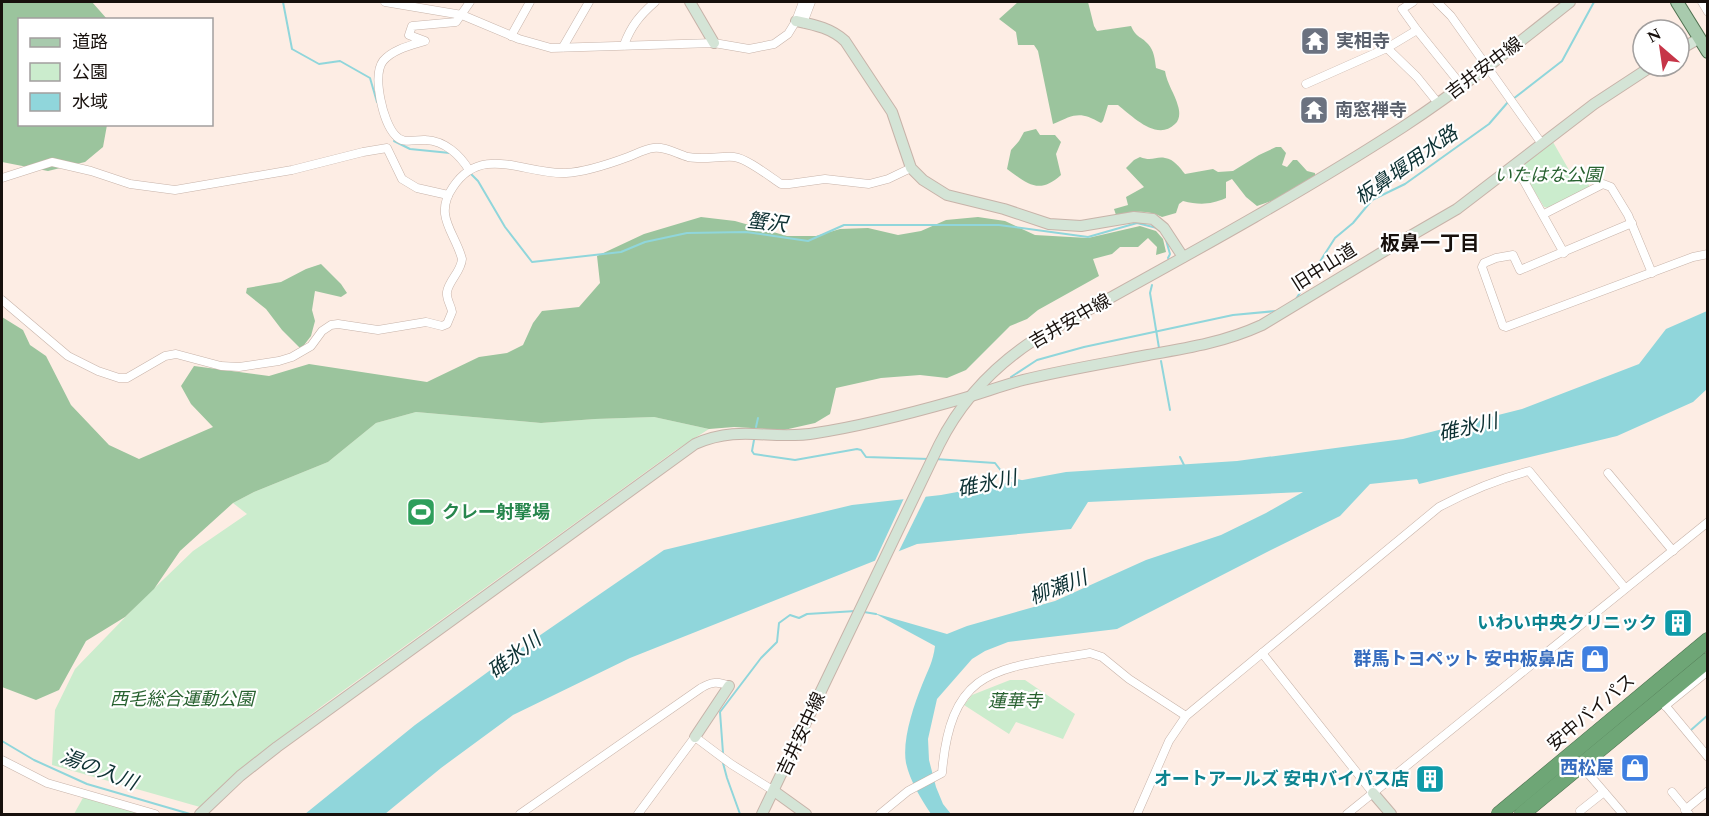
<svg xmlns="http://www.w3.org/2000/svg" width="1709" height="816" font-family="Spectral,'Noto Sans JP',serif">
	<rect width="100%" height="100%" fill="#fdede4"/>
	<g fill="#cbeccd">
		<path d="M1553,142L1573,177L1581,173L1590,187L1548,208L1544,207L1521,169L1522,163Z"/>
		<path d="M416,412L541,423L595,419L654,417L709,429L676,450L322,706L252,760L200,807L52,765L55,710L75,669L138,604L193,551L247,514L233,503L254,492L328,462L376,423Z"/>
		<path d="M1010,680H1025L1075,714L1063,739L1016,722L1009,734L964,705L972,695Z"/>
		<path d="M84,796L146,814H74Z"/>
	</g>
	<g fill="#9bc49d">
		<path d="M2,2H92L107,19L20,20V124L107,125L103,147L85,162L48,171L2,162Z"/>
		<path d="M1018,2H1088L1094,26L1097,31L1131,26C1137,39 1140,35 1148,44C1154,50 1155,60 1156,68L1165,71C1167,84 1175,94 1178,106C1180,112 1180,120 1175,124C1157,142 1132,116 1118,105H1108L1103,121L1101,123C1080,111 1075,114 1053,124L1038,51L1034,45H1018L1016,32L999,19Z"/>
		<path d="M1036,129L1040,135H1055L1061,142L1056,154L1061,175C1039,195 1028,184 1007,169L1011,150L1019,141L1024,132Z"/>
		<path d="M1276,147H1281L1286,153L1282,165L1287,167L1293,160H1297L1307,171L1315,173V178L1291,194L1257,206L1246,197L1232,179L1226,182V198C1210,205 1199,205 1183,201L1179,204L1176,213L1162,217C1147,209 1132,212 1116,215L1114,209L1128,205L1126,197L1144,187L1126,168L1134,160L1140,157C1152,162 1156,156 1165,158C1174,159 1180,168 1185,174L1213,169L1218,172L1233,171L1259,155Z"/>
		<path d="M701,217L735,221L787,236H816L840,229L868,228L898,235L921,231L946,220L978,217L1005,221L1035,235L1088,238L1140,226L1156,231L1163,239L1166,252L1156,255L1157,247L1148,238L1138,247H1120L1112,254L1093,259L1099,276L1038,310L1027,319L1010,326L966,370L947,378L920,375L881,378L836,388L830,414L815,423L784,430L734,427L709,429L654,417L595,419L541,423L416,412L376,423L328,462L254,492L233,503L180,551L154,589L125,617L86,641L59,690L36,700L2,687V317L23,330L30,345L46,356L71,405L109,445L139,459L213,427L191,404L181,386L194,366L269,376L309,364L427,382L479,357L507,353L523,345L533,323L542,311L579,307L600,283L597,256L644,234Z"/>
		<path d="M321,264L341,284L347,293L341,297L315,291L312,310L315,321L311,336L301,349L282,330L266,309L246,293L247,288L281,282L306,269Z"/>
	</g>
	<path fill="#90d6db" d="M1707,311V389L1693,402L1617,436L1419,484L1417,479L1370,484L1340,516L1269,551L1117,629L1008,642L985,651L972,659L937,699L928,739L929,760L936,787L943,804L951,814H931C921,799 910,781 906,763C902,741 913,707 922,685C928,670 933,662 935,646L874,613L947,634L967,626L1055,601L1146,560L1221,535L1266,513L1303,492L1088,502L1071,529L917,544L630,658L513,715L441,768L385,814H305L415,725L507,658L664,550L852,505L941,495L1066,472L1237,461L1403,439L1522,409L1639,364L1666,329Z"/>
	<path fill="#fdede4" d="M927,494L897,555L873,565L905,496Z"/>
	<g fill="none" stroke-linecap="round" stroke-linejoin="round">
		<g stroke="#90d6db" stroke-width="2">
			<path d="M283,2L292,49L319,64L340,61L370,78L377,102"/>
			<path d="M1513,99L1562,61L1594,2"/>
			<path d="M394,141L410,149L450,153"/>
			<path d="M471,174L478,181L505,227L532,262L621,252L645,242L687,233L746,232L808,241L844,225H999L1088,237L1137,223L1157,228"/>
			<path d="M1166,240L1170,254L1168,258"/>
			<path d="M1152,285L1150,293L1159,348"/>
			<path d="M1296,299L1335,238L1353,223L1372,200L1405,184L1489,124L1508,102"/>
			<path d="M1161,361L1170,410"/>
			<path d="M1011,377L1037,360L1084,347L1233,315L1276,311"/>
			<path d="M756,427L758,418"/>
			<path d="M754,440L752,451L754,454L795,460L857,449L861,450L866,457L929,459"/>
			<path d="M1180,457L1184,465"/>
			<path d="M935,459L995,463L1005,476L1021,481"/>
			<path d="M864,612L876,614"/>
			<path d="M1691,730L1708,715"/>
			<path d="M2,741L34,760L87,784L190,814"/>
			<path d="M723,753L720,712L761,658L777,642L779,623L790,615L799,618L807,614L856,611"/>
			<path d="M723,763L727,778L740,814"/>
		</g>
		<g stroke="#c7b3a9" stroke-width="9">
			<g id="street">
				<path d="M385,2L462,15L519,39L551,48L714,43L749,49L774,44L788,34L796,21L803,2"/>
				<path d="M1437,2L1451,16L1542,144"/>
				<path d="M1702,2L1708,12"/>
				<path d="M803,23L811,2"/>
				<path d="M1417,30L1462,86"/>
				<path d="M511,36L530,2"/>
				<path d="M624,45C631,26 640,15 655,2"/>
				<path d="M563,47L589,2"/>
				<path d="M1387,48L1417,77L1438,103"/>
				<path d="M1306,84L1387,48L1417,30L1402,9L1413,2"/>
				<path d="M1515,165L1564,253"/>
				<path d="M469,170C460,155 445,141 426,140C415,139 403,145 395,135C383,122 372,76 383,61C393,49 412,45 425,41L409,35L412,26L456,22L470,2"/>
				<path d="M2,178L52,162L91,171L130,184L175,190L292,170L363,152L387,148L402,179L417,188L448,195"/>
				<path d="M1544,214L1603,184L1611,187L1628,215L1652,273"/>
				<path d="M1632,223L1520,270L1513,255L1496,258L1484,263L1482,267L1503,326L1506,327L1693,257L1708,254"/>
				<path d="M2,300L68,356L98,371L119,378H127L165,356L176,354L221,366L239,367L279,361L292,357L311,346L322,331L331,325L338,324L378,330L426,322L442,326L447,324L452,312C451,305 446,299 447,292C449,280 461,272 462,259C455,232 433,216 453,187C482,143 525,175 566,173C586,172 609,164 628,157C636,154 645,149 653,148C665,146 677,154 688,157C703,160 719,156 734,157C746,158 769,176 781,184H789L825,179L869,184L888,179L911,168"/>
				<path d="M1608,473L1673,551"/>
				<path d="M1262,653L1373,793"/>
				<path d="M1659,698L1708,757"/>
				<path d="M1665,706L1708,671"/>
				<path d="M2,760L47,783L155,814"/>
				<path d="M1580,764L1623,814"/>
				<path d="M1672,792L1686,809"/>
				<path d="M1580,811L1604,792"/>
				<path d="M520,814L701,688C711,682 718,681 729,686"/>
				<path d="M638,814L695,737L731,764L774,791"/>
				<path d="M880,814L908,791L942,773C951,664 999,669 1090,653L1102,657L1129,679L1186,716"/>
				<path d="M1137,814L1169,741L1186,716L1439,507C1467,492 1498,479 1529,471L1625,588"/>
				<path d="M1347,814L1708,522"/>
				<path d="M1689,814L1685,810L1708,791"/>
			</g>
		</g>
		<g stroke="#c7b3a9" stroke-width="12">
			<g id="secondary">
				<path d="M690,2L714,43"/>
				<path d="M796,21C815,25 831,28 845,41L892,112L911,168L923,180L947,195L1004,209L1049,224L1081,226L1134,217L1153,219L1164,228L1183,257"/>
				<path d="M1679,50L1700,38"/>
				<path d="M695,737L729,686"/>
				<path d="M774,791L806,814"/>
				<path d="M1373,793L1391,814"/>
				<path d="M200,814L240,776L277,747L695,444C741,424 771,441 816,433C862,426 908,414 954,401C977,395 1000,386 1023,380C1064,370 1107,363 1148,355C1188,348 1225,342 1262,325L1381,253L1457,209L1594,104L1652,66"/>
				<path d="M762,814L939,445C961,401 993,367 1034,340C1158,271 1284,204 1403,127C1461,89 1516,45 1570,2"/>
			</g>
		</g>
		<g stroke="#507251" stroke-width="14">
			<path id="primary" d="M1677,2L1708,52"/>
		</g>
		<g stroke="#507251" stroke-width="16">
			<g id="highway">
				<path d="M1499,814L1708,640"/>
				<path d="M1522,814L1708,660"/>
			</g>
		</g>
		<use href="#street" stroke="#fff" stroke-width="8"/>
		<use href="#secondary" stroke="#d4e4d6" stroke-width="10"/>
		<use href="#primary" stroke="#a8caad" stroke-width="12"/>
		<use href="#highway" stroke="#6ea676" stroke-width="15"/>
	</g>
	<defs>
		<g id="temple-square" transform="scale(1.5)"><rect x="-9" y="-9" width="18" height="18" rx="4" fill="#6b7280" stroke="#fff"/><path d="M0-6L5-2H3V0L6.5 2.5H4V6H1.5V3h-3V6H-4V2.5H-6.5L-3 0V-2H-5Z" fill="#fff"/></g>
		<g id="stadium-square" transform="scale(1.5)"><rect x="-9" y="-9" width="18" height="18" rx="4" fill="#2e9e5b" stroke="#fff"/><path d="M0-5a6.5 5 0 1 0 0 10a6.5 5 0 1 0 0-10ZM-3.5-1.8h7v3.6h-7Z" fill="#fff"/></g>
		<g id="building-square" transform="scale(1.5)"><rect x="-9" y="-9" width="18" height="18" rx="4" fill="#0f9aa8" stroke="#fff"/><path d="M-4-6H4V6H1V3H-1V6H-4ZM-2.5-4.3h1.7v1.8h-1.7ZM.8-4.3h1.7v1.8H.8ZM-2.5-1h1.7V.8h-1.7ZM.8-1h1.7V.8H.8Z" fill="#fff"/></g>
		<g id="shop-square" transform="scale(1.5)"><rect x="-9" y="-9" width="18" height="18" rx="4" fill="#3f7fe0" stroke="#fff"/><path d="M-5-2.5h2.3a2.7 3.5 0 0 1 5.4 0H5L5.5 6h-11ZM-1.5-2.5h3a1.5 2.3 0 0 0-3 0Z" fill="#fff"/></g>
	</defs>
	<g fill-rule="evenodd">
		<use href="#temple-square" x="1315" y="41"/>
		<use href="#temple-square" x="1314" y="110"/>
		<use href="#stadium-square" x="421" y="512"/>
		<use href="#building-square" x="1678" y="623"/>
		<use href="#shop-square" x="1595" y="659"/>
		<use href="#shop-square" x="1635" y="768"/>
		<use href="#building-square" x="1430" y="779"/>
	</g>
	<g text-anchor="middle" stroke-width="4.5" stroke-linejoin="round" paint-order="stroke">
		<g font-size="18" font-weight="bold" fill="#5b616d" stroke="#fff" text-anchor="start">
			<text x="1336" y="47">実相寺</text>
			<text x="1335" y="116">南窓禅寺</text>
		</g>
		<g font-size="18" fill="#17100c" stroke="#fff">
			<text transform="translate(1484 68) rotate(-37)" y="6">吉井安中線</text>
			<text transform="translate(1324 267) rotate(-32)" y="6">旧中山道</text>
			<text transform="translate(1070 321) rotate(-30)" y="6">吉井安中線</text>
			<text transform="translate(1591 712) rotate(-40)" y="6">安中バイパス</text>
			<text transform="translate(801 734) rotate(-65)" y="6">吉井安中線</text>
		</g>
		<g font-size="18" font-style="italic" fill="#286230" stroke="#fff">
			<text x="1548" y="181">いたはな公園</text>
			<text x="182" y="705">西毛総合運動公園</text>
			<text x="1015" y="707">蓮華寺</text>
		</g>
		<g font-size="18" font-weight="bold" fill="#27864d" stroke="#fff" text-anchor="start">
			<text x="442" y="518">クレー射撃場</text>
		</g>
		<g font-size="18" font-weight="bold" fill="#0d838f" stroke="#fff" text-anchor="end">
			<text x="1657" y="629">いわい中央クリニック</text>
			<text x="1409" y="785">オートアールズ 安中バイパス店</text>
		</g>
		<g font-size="18" font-weight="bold" fill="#366cbe" stroke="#fff" text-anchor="end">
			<text x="1574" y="665">群馬トヨペット 安中板鼻店</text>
			<text x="1614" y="774">西松屋</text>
		</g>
		<g font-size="20" font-style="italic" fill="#0d3133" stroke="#fff">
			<text transform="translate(1406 165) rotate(-35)" y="7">板鼻堰用水路</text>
			<text transform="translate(767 222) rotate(7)" y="7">蟹沢</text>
			<text transform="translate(1468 427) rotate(-13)" y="7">碓氷川</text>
			<text transform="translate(987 483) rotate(-12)" y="7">碓氷川</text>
			<text transform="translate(1058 587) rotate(-21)" y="7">柳瀬川</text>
			<text transform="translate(514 655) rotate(-37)" y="7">碓氷川</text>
			<text transform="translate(99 769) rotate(21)" y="7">湯の入川</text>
		</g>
		<g font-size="20" font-weight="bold" fill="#17100c" stroke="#fff">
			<text x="1430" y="250">板鼻一丁目</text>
		</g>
	</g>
	<rect width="1709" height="816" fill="none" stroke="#17100c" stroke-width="6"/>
	<rect x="18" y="18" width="195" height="108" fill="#ffffff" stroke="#a29f9e" stroke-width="1.5"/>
	<rect x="30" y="38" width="30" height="9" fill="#a8caad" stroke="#a29f9e" stroke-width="1.5"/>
	<text x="72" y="48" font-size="18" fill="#17100c">道路</text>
	<rect x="30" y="63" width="30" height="18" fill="#cbeccd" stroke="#a29f9e" stroke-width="1.5"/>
	<text x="72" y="78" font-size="18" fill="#17100c">公園</text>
	<rect x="30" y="93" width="30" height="18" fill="#90d6db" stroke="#a29f9e" stroke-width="1.5"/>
	<text x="72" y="108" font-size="18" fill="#17100c">水域</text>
	<g transform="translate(1661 48) rotate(331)"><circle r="28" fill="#ffffff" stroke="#a29f9e" stroke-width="1.5"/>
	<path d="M0-4.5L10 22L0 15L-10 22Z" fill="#c63548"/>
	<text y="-9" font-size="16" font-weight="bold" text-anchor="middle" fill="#17100c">N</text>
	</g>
</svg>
